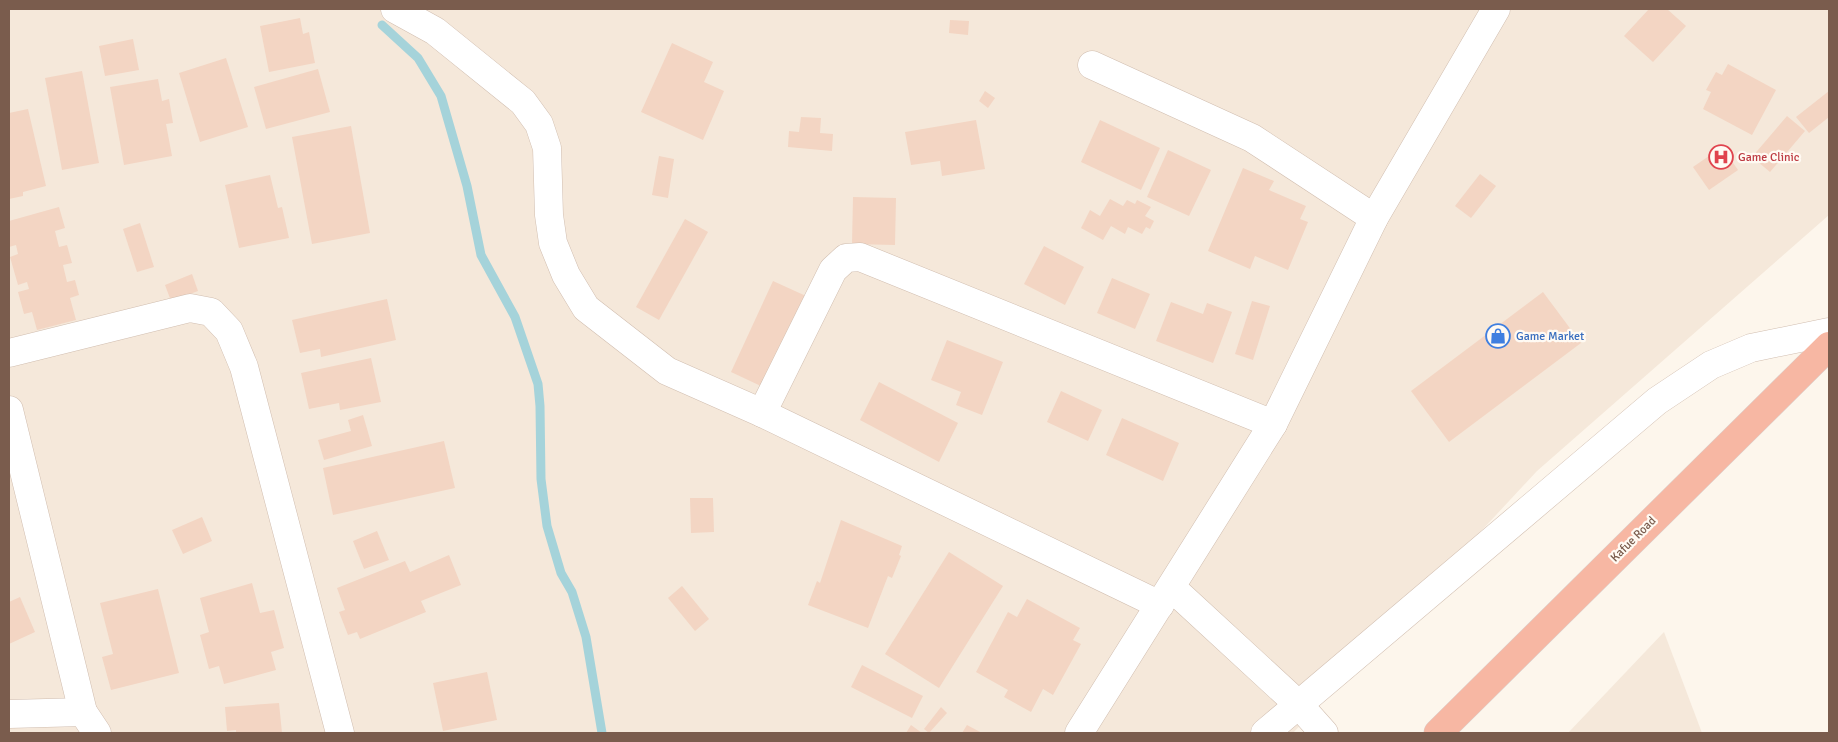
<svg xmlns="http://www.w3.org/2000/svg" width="1838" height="742" font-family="Signika,sans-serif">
	<rect width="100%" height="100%" fill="#fdf6ec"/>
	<g fill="#f5e8da">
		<path d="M9,9H1829V215L1537,471L1293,733H9Z"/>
		<path d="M1664,632L1702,733H1568Z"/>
	</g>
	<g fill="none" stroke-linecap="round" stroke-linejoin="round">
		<path stroke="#a5d3da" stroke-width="9" d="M382,25L418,58L441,96L467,186L481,255L515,317L538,384L540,406L541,479L547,526L561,573L572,592L586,637L602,733"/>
	</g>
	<g fill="#f3d5c3">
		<path d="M1649,9H1667L1686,26L1653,62L1624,36Z"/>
		<path d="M300,18L303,34L309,32L315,63L269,72L260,26Z"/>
		<path d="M950,20L969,21L968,35L949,33Z"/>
		<path d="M133,39L139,70L105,76L99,46Z"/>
		<path d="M672,43L713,62L704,82L724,91L703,140L641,112Z"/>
		<path d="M226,58L248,127L200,142L179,73Z"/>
		<path d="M1728,64L1776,90L1752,135L1703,109L1711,92L1706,90L1716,72L1722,75Z"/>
		<path d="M318,69L330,112L266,129L254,87Z"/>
		<path d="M82,71L99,163L62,170L45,78Z"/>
		<path d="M158,79L162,101L169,99L173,123L166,124L172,156L124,165L110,87Z"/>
		<path d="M985,91L995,98L988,108L979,101Z"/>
		<path d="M1829,91V117L1809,133L1796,117Z"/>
		<path d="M28,109L46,186L23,192V196L9,199V113Z"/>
		<path d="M1787,116L1805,131L1770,172L1752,157Z"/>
		<path d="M801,117L821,118L820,133L833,134L832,151L788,147L789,131L799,132Z"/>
		<path d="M976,120L985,169L942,176L940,161L911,165L905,132Z"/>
		<path d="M1100,120L1160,148L1141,190L1081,162Z"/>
		<path d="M351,126L370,233L312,244L292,137Z"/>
		<path d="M1722,147L1738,170L1709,190L1693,167Z"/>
		<path d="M1168,150L1211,170L1189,216L1147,197Z"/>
		<path d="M659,156L674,159L668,198L652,195Z"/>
		<path d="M1243,168L1274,181L1269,190L1306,206L1300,219L1308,222L1288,270L1255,256L1250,269L1208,251Z"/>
		<path d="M1480,174L1496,186L1471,218L1455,206Z"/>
		<path d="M270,175L278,208L282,207L289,238L239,248L225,185Z"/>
		<path d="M853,197L896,198L895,245L852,244Z"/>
		<path d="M1110,199L1123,206L1127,200L1135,204L1137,200L1151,207L1145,216L1154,221L1150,229L1146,227L1142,234L1128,227L1125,234L1111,226L1103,240L1081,228L1090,210L1100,216Z"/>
		<path d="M59,207L65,228L55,231L59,247L67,245L72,263L63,265L67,282L75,280L79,295L70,298L76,320L37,330L32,312L24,314L18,292L29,289L27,282L18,285L10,257L18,254L16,245L9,247V221Z"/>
		<path d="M685,219L708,232L659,320L636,307Z"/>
		<path d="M140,223L154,267L137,272L123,229Z"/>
		<path d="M1044,246L1084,267L1065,305L1024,284Z"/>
		<path d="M192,274L198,291L171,301L165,285Z"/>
		<path d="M1112,278L1150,294L1135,329L1097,313Z"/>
		<path d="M773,281L806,296L763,387L731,372Z"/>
		<path d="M1543,292L1581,343L1449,442L1411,391Z"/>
		<path d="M387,299L396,340L321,357L320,349L300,353L292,320Z"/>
		<path d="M1252,301L1270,306L1253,360L1235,354Z"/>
		<path d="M1171,302L1203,314L1207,303L1232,312L1213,363L1156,341Z"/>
		<path d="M947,340L1003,362L982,415L956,405L961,392L931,380Z"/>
		<path d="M371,358L381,402L340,410L339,403L309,409L301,373Z"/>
		<path d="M879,382L958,423L939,462L860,420Z"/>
		<path d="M1061,391L1102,410L1088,441L1047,422Z"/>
		<path d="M363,415L372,446L324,460L318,440L351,431L348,420Z"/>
		<path d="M1122,418L1179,443L1163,481L1106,455Z"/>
		<path d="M444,441L455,488L333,515L323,468Z"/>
		<path d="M690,498H713L714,532L691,533Z"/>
		<path d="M202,517L212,541L183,554L172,530Z"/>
		<path d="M841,520L902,546L899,555L901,556L892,578L888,576L868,628L808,605L817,581L820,583Z"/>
		<path d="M377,531L389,560L364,569L353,541Z"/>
		<path d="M949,552L1003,586L939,688L885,654Z"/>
		<path d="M449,555L461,585L421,601L426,612L360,639L357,632L348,635L339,612L345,610L337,588L405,561L410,572Z"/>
		<path d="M252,583L260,613L274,610L284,648L271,652L276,670L224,684L219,666L209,669L200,635L209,632L200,598Z"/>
		<path d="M682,586L709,619L695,631L668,598Z"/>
		<path d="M158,589L179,673L111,690L102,657L113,654L100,603Z"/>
		<path d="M20,597L35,632L9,644V602Z"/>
		<path d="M1027,599L1080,628L1073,640L1081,644L1053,695L1043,689L1031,712L1004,697L1008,690L976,672L1008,612L1017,617Z"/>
		<path d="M862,665L923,696L912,718L851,687Z"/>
		<path d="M487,672L497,720L443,731L433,683Z"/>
		<path d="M279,703L282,733H236V730L227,731L225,707Z"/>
		<path d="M941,707L947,713L929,733L924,729Z"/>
		<path d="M911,725L922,733H906Z"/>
		<path d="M967,725L982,733H962Z"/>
	</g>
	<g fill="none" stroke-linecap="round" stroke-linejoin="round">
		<g stroke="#d1beb0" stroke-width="29">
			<g id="minor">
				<path d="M395,9L435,31L523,102L539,124L547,148L549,215L553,243L566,275L586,308L667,371L762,413L1160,605"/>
				<path d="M1092,65L1252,138L1374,218"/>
				<path d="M9,353L190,308L211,312L229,331L244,367L340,733"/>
				<path d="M9,410L83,712L97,733"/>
				<path d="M762,413L833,270L846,258L860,257L1273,424"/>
				<path d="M1172,588L1299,705L1324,733"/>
				<path d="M9,714L83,712"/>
				<path d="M1079,733L1273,424L1374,218L1496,9"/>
				<path d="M1265,733L1657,401L1711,365L1751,348L1829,332"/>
			</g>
		</g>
		<g stroke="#dad1cd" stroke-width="29">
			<path id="highway" d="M1438,733L1829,346"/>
		</g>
		<use href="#minor" stroke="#fff" stroke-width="28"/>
		<use href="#highway" stroke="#f7b7a3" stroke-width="28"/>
	</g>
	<defs>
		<g id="hospital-ring" transform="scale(1.25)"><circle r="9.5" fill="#fffaf3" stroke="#e0444e" stroke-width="1.5"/><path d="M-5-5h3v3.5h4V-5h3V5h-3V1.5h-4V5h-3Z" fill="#e0444e"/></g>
		<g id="shop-ring" transform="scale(1.25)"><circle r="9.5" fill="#fffaf3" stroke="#3f7fe0" stroke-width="1.5"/><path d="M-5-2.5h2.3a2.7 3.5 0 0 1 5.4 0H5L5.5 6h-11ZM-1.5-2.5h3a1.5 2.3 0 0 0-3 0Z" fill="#3f7fe0"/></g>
	</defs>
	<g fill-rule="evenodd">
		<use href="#hospital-ring" x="1721" y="157"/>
		<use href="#shop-ring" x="1498" y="336"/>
	</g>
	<g text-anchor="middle" stroke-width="4.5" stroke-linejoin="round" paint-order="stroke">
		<g font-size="12" fill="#be3a42" stroke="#fffaf3" text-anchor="start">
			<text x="1738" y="161">Game Clinic</text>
		</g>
		<g font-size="12" fill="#366cbe" stroke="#fffaf3" text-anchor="start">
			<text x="1516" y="340">Game Market</text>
		</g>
		<g font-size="12" fill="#7a5c4d" stroke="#fffaf3">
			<text transform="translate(1633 539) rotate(-45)" y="4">Kafue Road</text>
		</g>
	</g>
	<rect width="1838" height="742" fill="none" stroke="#7a5c4d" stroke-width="20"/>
</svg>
